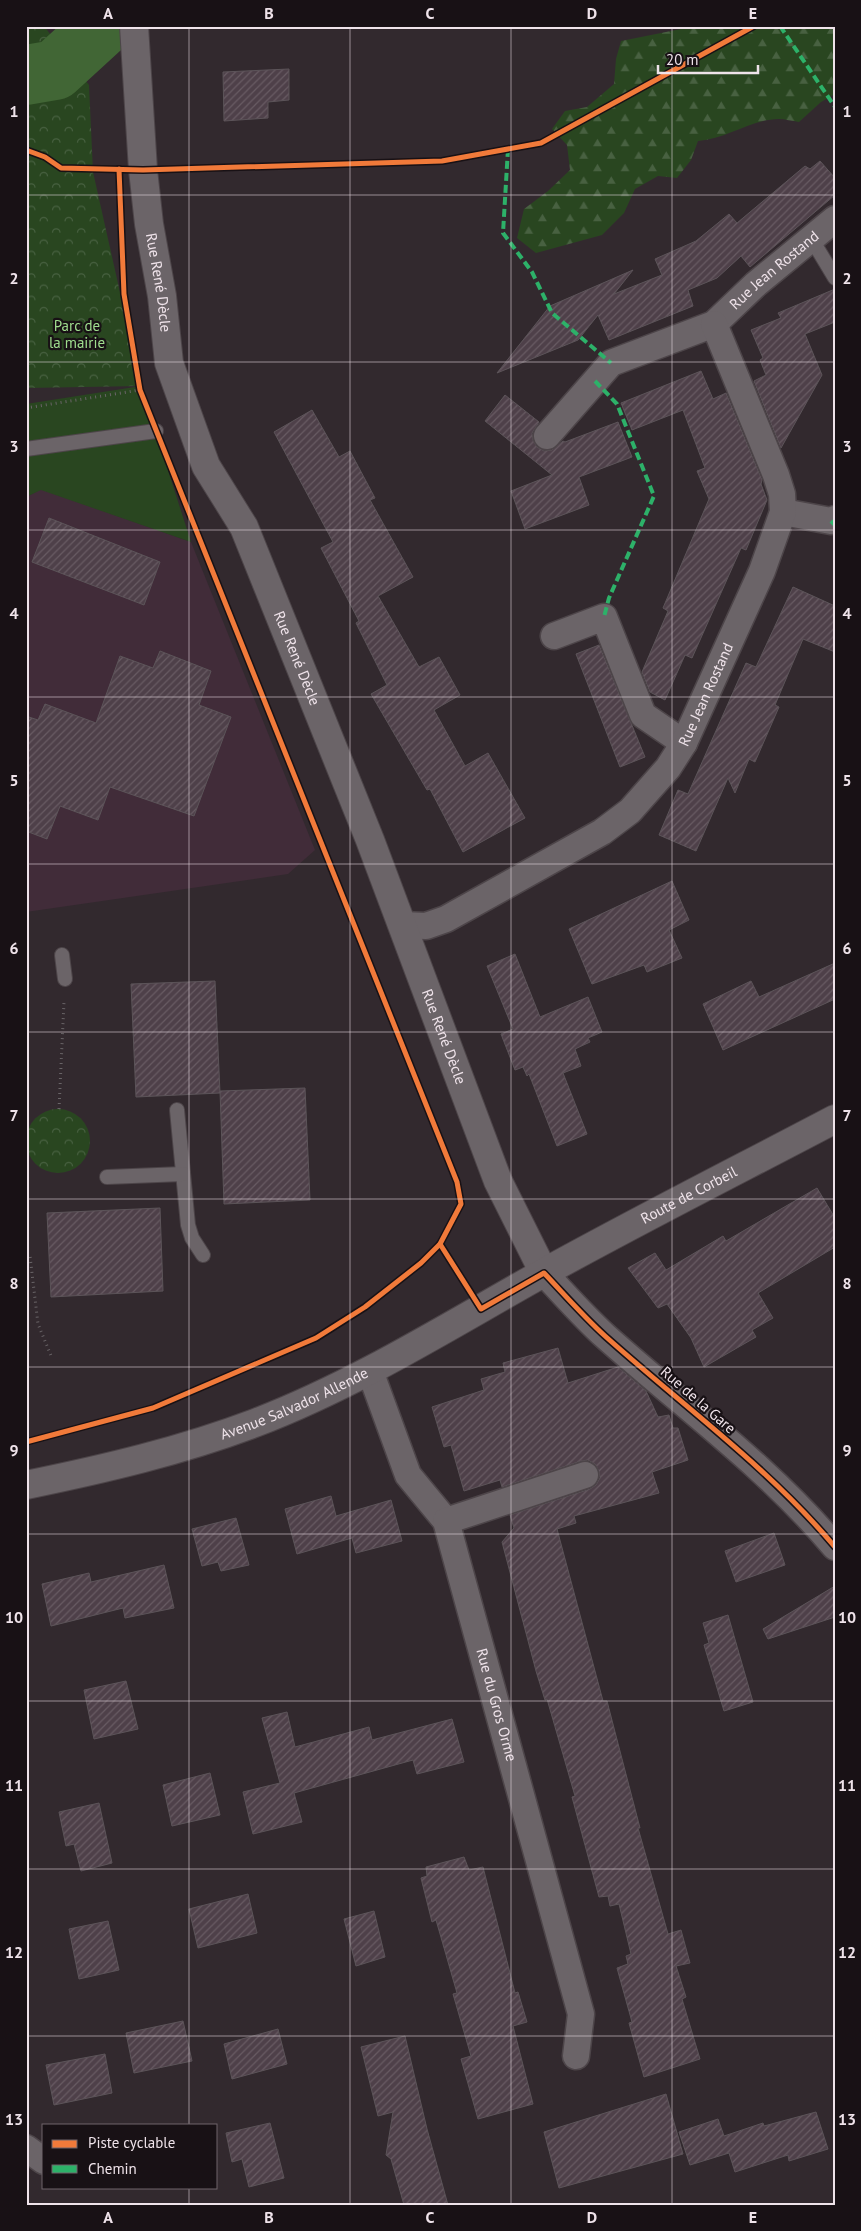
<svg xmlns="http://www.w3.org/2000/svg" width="861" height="2231" font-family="'PT Sans',sans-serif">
	<defs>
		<pattern id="forest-firs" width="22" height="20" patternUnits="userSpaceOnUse" patternTransform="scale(1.25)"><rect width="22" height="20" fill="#294620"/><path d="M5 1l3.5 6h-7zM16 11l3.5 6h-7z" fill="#486141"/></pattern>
		<pattern id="park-crowns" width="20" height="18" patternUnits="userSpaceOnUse" patternTransform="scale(1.25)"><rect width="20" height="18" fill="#294620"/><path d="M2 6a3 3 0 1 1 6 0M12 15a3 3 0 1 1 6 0" fill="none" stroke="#486141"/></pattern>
		<pattern id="building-hatch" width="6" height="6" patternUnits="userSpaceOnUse" patternTransform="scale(1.25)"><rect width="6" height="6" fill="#4e4049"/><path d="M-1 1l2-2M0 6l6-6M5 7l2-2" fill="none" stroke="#685b63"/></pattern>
	</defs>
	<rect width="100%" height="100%" fill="#32292e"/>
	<path fill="#412c39" d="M41,489L191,542L315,850L288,874L26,912V497Z"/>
	<path fill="#294620" d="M141,386L191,542L41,490L26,497V404Z"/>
	<path fill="url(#forest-firs)" d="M685,26H835V94L821,102L799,122C792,121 785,119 779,119C752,119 727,139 698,141L691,160L677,178L658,176L635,189L624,213L602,235L536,253L517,238L524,209L548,191L570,170L567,145L552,129L565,111L587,107L614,84L616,59L621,41L681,29Z"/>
	<g fill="url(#park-crowns)">
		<path d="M26,26H44L89,85L93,172L141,386L26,388Z"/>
		<circle cx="58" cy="1141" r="32"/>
	</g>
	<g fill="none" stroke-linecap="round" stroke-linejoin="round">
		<path stroke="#416635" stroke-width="60" d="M26,75L55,70L103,26"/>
	</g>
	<g fill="url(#building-hatch)" stroke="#5c5459">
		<path d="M289,69V100L268,102V118L224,121L223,72Z"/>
		<path d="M820,161L835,178V195L750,267L741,256L717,278L688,290L693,306L609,340L598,315L578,340L497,373L550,306L633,270L614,294L662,275L655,259L696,241L729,214L737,223L805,166L810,169Z"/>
		<path d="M835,289V322L805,334L822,375L781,448L754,381L766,375L760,360L763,358L751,330L781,318L778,313Z"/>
		<path d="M701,371L713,399L726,393L762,480L761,484L767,500L746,550L741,548L692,658L685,655L665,700L650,692L642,672L668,611L663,608L709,499L697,471L705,468L683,410L632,430L621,403Z"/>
		<path d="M505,395L539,422L532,433L533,440L537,447L544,451L552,450L563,441L565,442L618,422L632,457L579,477L589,505L525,529L511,491L552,475L485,421Z"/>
		<path d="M312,410L339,457L350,451L375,498L370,500L413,577L378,596L419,667L439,657L460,695L434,710L465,766L488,753L525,818L463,852L430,789L427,790L371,694L387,685L356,623L359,621L321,548L333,542L274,432Z"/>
		<path d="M49,518L160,562L144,605L32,562Z"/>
		<path d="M793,587L835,606V652L803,639L775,705L779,707L755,762L749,759L735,793L728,778L696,851L659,835L678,790L688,794L746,663L756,667Z"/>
		<path d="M599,645L645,757L620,767L576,654Z"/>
		<path d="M160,651L211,671L199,705L231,717L194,816L110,787L98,820L60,806L47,839L26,831V716L38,720L45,704L96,723L120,656L153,668Z"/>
		<path d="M672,881L689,920L669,930L682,958L647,972L644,965L592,984L569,929Z"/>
		<path d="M515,954L540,1017L588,997L602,1032L588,1038L590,1042L575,1049L581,1066L563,1073L587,1134L557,1146L529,1074L527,1076L523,1067L515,1070L501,1034L513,1029L487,966Z"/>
		<path d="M835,963V999L723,1050L703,1004L751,981L759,997Z"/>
		<path d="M215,981L220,1093L136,1097L131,984Z"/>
		<path d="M305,1088L310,1200L224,1204L220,1091Z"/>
		<path d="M817,1188L835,1218V1247L758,1293L773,1318L752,1330L756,1337L704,1367L691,1338L667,1304L658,1308L628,1268L655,1253L666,1270L723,1236L726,1241Z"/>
		<path d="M160,1208L163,1291L51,1297L47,1213Z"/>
		<path d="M558,1348L568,1383L618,1367L646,1391L658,1417L669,1415L673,1428H678L688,1460L652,1472L659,1493L574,1516L576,1523L557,1529L603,1701H607L615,1732L640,1828H638L668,1934L681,1930L690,1963L676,1966L686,1997L682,1999L700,2059L644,2077L629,2023L632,2022L617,1968L628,1964L626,1956L631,1954L619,1904L610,1906L608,1896L599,1897L572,1797L575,1796L547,1699L545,1700L536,1671L502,1542L514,1528L510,1515L590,1489L596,1485L600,1478L599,1471L595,1464L588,1460L581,1461L502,1487L500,1480L464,1491L451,1445L444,1447L432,1407L484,1390L481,1379L505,1372L503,1363Z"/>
		<path d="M331,1496L336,1516L391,1500L402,1541L356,1553L352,1538L297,1554L285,1509Z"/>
		<path d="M236,1518L249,1565L221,1571L218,1562L202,1566L192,1529Z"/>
		<path d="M774,1533L785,1565L736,1582L725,1551Z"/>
		<path d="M164,1565L174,1608L125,1618L123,1608L51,1626L42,1584L89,1573L91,1582Z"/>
		<path d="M835,1586V1617L768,1639L763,1629Z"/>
		<path d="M728,1615L753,1702L724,1711L704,1645L709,1643L703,1623Z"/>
		<path d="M126,1681L138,1729L94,1739L84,1690Z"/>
		<path d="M287,1712L295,1747L369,1727L372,1740L452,1719L464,1762L417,1774L413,1760L294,1793L302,1822L253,1834L243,1792L280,1783L262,1718Z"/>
		<path d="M210,1773L220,1815L172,1826L163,1785Z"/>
		<path d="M99,1803L112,1863L81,1871L74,1844L66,1846L59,1812Z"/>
		<path d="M464,1857L469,1870L483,1867L515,1993L518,1992L527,2022L513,2026L533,2104L478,2119L461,2059L471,2056L453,1994L457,1993L436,1920L432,1922L421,1878L427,1876L426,1867Z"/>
		<path d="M248,1894L257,1933L198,1948L189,1909Z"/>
		<path d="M374,1911L385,1957L356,1966L344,1919Z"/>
		<path d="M108,1921L119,1970L79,1979L69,1929Z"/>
		<path d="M183,2021L192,2061L134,2073L126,2033Z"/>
		<path d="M278,2029L287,2064L232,2079L224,2044Z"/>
		<path d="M405,2036L427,2129L448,2205H404L391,2159L386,2155L393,2112L378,2116L361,2047Z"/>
		<path d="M105,2054L112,2093L54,2105L46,2065Z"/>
		<path d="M666,2094L683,2154L559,2188L544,2132Z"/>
		<path d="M816,2112L828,2149L789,2161L788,2155L735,2172L729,2153L690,2165L679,2132L718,2119L724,2136L763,2123L764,2126Z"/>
		<path d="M270,2123L284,2178L249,2187L242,2159L232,2162L226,2133Z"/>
	</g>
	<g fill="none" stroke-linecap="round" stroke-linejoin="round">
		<g stroke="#4d4549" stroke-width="16">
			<g id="lane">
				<path d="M811,238L835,278"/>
				<path d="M26,449L156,431"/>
				<path d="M62,955L65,979"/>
				<path d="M177,1110L188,1225L192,1238L203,1255"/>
				<path d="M107,1177L183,1174"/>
			</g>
		</g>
		<g stroke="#4d4549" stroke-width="29">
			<g id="street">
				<path id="s1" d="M547,436L611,363L714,324L756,284L835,219"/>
				<path d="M783,512L831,521L835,519"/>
				<path d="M554,636L604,617L643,715L684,743"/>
				<path id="s2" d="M402,925L426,926L446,919L602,832L630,811L668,768L684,743L762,571L783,512L782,494L776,475L714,324"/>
				<path d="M544,1273C564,1294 583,1316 605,1336C682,1405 768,1467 835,1547"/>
				<path id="s3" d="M370,1371L408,1475L446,1521L581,2014L576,2056"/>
				<path d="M446,1521L585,1475"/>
				<path d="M26,2148L44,2161"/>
			</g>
		</g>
		<g stroke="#4d4549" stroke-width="30">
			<g id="secondary">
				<path id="s4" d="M134,26L143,170L149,224L162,296L169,363L206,466L244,527L370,840L498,1181L544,1273"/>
				<path id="s5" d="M26,1485C104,1469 181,1451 255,1423C357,1384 450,1325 545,1272C641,1219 738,1170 835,1119"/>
			</g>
		</g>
		<g stroke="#696467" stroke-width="3" stroke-dasharray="1 4" stroke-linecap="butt">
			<path d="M26,408L140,390"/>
			<path d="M59,1109L64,1002"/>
			<path d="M26,1256H30L38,1324L52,1358"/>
		</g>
		<use href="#lane" stroke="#6b6468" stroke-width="14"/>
		<use href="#street" stroke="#6b6468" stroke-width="26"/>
		<use href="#secondary" stroke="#6b6468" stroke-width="28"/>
		<g stroke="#2db169" stroke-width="4" stroke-dasharray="8 4" stroke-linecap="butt">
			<path d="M780,26L835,107"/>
			<path d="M508,149L503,233L532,272L552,313L611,363"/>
			<path d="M595,381L617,404L654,496L609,598L604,617"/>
			<path d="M831,521L835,525"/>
		</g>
		<g stroke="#181115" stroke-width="8">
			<g id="cycleway">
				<path d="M26,150L45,157L61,168L143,170L442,161L541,143L754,26"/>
				<path d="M440,1244L481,1309L544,1273C564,1294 583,1316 605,1336C682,1405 768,1467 835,1547"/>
				<path d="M26,1442L153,1408L316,1338L365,1307L421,1263L440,1244L461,1204L457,1182L140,390L124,294L119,169"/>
			</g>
		</g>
		<use href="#cycleway" stroke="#f17a3a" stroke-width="5"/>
	</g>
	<path fill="none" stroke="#efe3ea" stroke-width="1" stroke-opacity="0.55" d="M189,26V2125M350,26V2205M511,26V2205M672,26V2205M26,195H835M26,362H835M26,530H835M26,697H835M26,864H835M26,1032H835M26,1199H835M26,1367H835M26,1534H835M26,1701H835M26,1869H835M26,2036H835M189,2187V2205"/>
	<g text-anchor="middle" stroke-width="4.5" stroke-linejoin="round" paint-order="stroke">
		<g font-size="15" fill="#efe3ea" stroke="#181115">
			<text dy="5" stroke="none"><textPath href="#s1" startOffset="288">Rue Jean Rostand</textPath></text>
			<text dy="5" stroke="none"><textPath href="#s4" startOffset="258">Rue René Dècle</textPath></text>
			<text dy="5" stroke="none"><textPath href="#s4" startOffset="662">Rue René Dècle</textPath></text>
			<text dy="5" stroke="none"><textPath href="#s2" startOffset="399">Rue Jean Rostand</textPath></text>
			<text dy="5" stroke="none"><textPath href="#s4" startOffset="1068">Rue René Dècle</textPath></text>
			<text dy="5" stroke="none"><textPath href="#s5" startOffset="728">Route de Corbeil</textPath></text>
			<text transform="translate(698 1400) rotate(41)" y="5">Rue de la Gare</text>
			<text dy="5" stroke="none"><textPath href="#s5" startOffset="281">Avenue Salvador Allende</textPath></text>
			<text dy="5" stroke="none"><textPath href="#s3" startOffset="361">Rue du Gros Orme</textPath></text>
		</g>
		<g font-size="15" fill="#9fdd8e" stroke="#181115">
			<text x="77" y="331">Parc de<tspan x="77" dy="17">la mairie</tspan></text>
		</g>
	</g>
	<rect width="861" height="2231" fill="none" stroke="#181115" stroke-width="55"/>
	<rect x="42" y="2124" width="175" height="65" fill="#181115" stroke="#6e656a"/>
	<rect x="52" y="2140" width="25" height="8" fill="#f17a3a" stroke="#6e656a"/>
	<text x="88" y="2148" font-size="15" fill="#efe3ea">Piste cyclable</text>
	<rect x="52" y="2165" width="25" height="8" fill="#2db169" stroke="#6e656a"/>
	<text x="88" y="2174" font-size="15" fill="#efe3ea">Chemin</text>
	<path d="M658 65v8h100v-8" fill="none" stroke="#efe3ea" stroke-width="2.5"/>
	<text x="666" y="65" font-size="15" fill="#efe3ea" stroke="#181115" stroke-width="4" paint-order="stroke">20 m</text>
	<rect x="28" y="28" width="806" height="2176" fill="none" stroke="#efe3ea" stroke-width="2"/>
	<g font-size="16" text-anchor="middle" font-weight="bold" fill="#efe3ea">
		<text x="108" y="19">A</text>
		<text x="269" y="19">B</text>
		<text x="430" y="19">C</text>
		<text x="592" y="19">D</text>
		<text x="753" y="19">E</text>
		<text x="14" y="117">1</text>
		<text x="847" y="117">1</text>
		<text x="14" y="284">2</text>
		<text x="847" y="284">2</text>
		<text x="14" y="452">3</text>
		<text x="847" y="452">3</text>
		<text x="14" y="619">4</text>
		<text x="847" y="619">4</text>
		<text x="14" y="786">5</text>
		<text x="847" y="786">5</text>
		<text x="14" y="954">6</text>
		<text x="847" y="954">6</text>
		<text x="14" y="1121">7</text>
		<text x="847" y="1121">7</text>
		<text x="14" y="1289">8</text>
		<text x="847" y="1289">8</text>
		<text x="14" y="1456">9</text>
		<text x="847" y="1456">9</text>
		<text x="14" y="1623">10</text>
		<text x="847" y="1623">10</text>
		<text x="14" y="1791">11</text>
		<text x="847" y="1791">11</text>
		<text x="14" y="1958">12</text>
		<text x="847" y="1958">12</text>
		<text x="14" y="2125">13</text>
		<text x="847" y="2125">13</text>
		<text x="108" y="2223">A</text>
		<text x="269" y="2223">B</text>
		<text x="430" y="2223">C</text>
		<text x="592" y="2223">D</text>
		<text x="753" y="2223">E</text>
	</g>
</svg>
